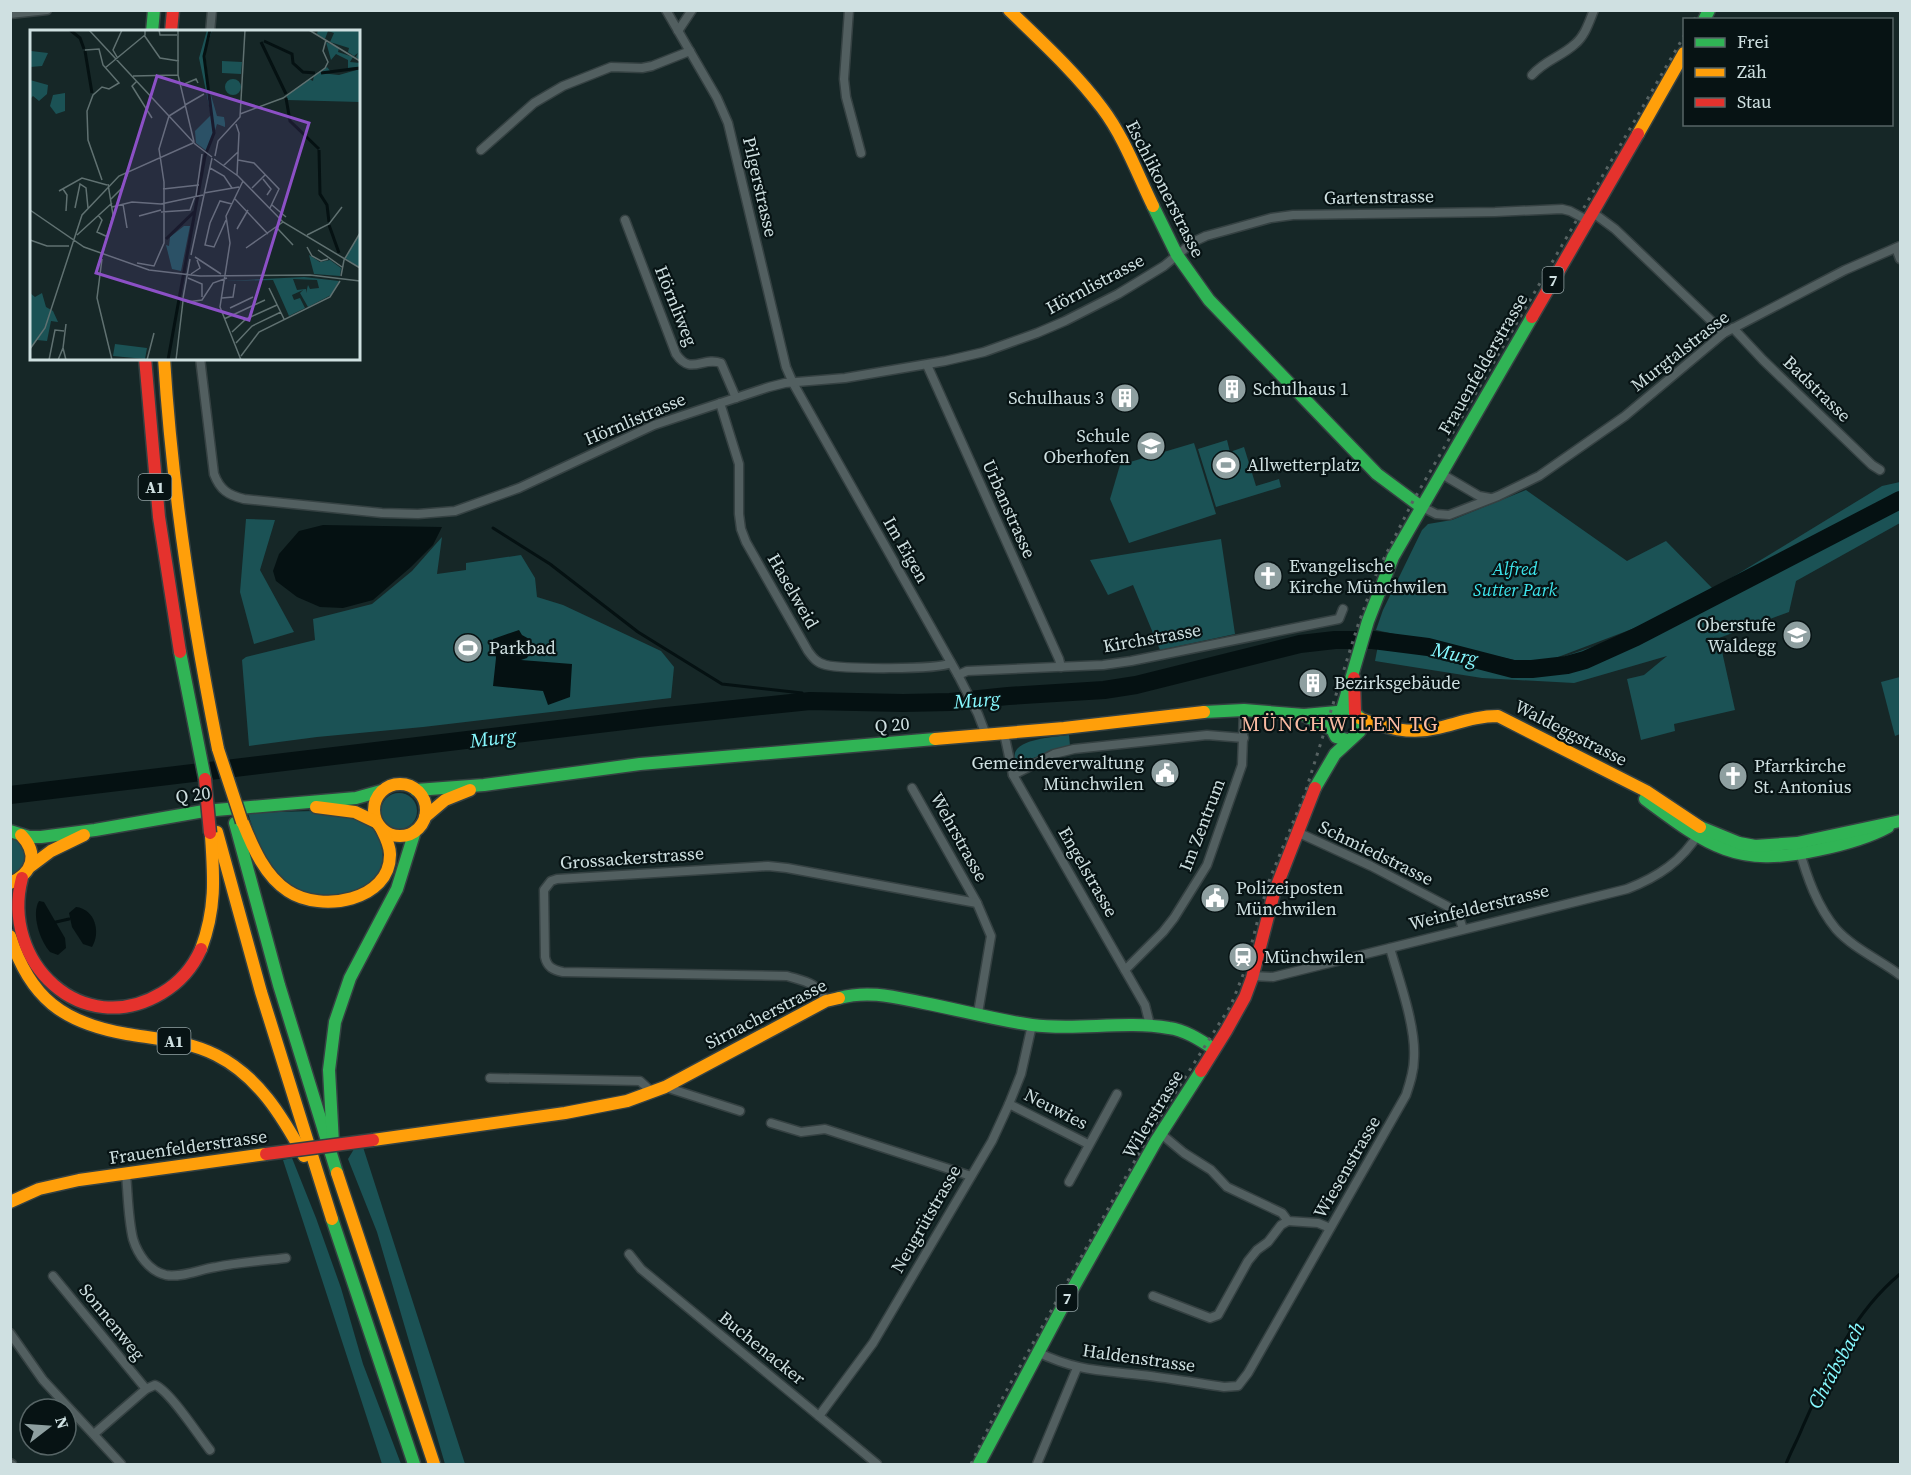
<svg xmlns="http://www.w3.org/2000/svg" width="1911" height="1475" font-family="'Source Serif 4',serif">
	<rect width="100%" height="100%" fill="#162727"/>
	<g fill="#1b5255">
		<path d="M1227,440L1230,452L1244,447L1256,486L1279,479L1281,487L1216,507L1198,449Z"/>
		<path d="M1194,443L1216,514L1129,543L1110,499L1120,465Z"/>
		<path d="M1900,482V523L1796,581L1789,612L1719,638L1735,710L1674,724L1675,731L1641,740L1627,679L1644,675L1667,656L1574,683L1482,678L1375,661L1380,635L1537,666L1632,633L1678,608L1632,629L1537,665L1376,630L1383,610L1422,530L1428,524L1452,520L1526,490L1627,561L1666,541L1713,589L1882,486Z"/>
		<path d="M246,519L275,520L260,570L294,632L254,644L240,592Z"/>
		<path d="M442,537L437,574L466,570V563L521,555L535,578L537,597L563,605L661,651L674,667L671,698L423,727L317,737L249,746L242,660L246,657L315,640L313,619L372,604L412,571Z"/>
		<path d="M1221,539L1235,634L1160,650L1133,585L1108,595L1090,560Z"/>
		<path d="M1900,677V734L1895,736L1881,682Z"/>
		<path d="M1069,735L1070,746L1024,761V763L1016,761C1006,739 1055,737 1069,735Z"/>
		<circle cx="399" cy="811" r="18"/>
		<path d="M313,811C327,813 345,813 358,818C367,822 374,828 378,837C403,890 322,913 284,882C280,878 277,872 273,867C259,847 255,836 248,813Z"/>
		<path d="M11,837C34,844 29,867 11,877Z"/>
		<path d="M363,1147L465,1464H445L377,1232L348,1159L354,1149Z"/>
		<path d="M292,1158L316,1218L341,1288L363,1364L401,1464H382L283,1160Z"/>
	</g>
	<g fill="#051112">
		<path d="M323,525L442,527L433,545L411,567L373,600L343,608L320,607L297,597L276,581L273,571L279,554L299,531Z"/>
		<path d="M519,630L522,635L531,640L533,648L527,658L521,660L572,664L570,697L548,705L543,691L493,686L496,658L493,639Z"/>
		<path d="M39,901L44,902L65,938L66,948L58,955L50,952C40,941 31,914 39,901Z"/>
		<path d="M76,907C95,909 101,932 92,947L83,944L72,927L69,913Z"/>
	</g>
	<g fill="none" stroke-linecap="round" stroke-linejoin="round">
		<g stroke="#051112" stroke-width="3">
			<path d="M493,528L550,564L638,632L722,684L802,693L806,701"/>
			<path d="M56,922L69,919"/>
			<path d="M1786,1464C1791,1451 1798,1439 1803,1426C1828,1370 1852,1314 1900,1274"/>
		</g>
		<path stroke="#051112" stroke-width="18" d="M10,795L657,717L810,701L903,703L950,702L1008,696L1104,690L1136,685L1300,644L1335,640H1373L1428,647L1513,669H1532L1567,665L1585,660L1636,637L1900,500"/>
		<g stroke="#354142" stroke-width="11">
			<g id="street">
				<path d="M666,10L717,98L728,123L786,367L793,383L958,675L978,714L986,735"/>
				<path d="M849,10L844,79L846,97L861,153"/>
				<path d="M10,14L47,10"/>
				<path d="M678,31L692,10"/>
				<path d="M210,32L212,10"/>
				<path d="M1532,75C1545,60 1561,57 1575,44C1585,36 1589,22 1594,10"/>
				<path d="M481,150L534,103L563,86L611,67L642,68L652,66L690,51"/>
				<path d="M1592,212L1615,229L1724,333"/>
				<path d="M625,220L676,354C691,376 703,356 721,363L736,398"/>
				<path d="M1896,248L1900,259"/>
				<path d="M1733,328L1763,360L1872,465L1880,470"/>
				<path d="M200,358L214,474C220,490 228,495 244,499L382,513L418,514L455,511L519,488L654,425L769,387L785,383L845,378L945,361L984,352L1037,333L1065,321L1118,294L1164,266L1193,242L1206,236L1228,230L1271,218L1293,215L1495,212L1562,209L1570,211L1587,220"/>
				<path d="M927,365L1059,659L1061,667"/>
				<path d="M720,403L739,464V514L741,529L746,542L808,651C813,658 817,663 826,665C843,669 937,670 951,663"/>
				<path d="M1440,473L1479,496L1490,498"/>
				<path d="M1420,506L1436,514L1449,515L1498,496L1539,476L1625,416L1724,333L1845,270L1900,246"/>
				<path d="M958,675L967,671L1103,665L1131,661L1339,619L1343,609"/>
				<path d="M1004,733L1013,775L1145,1005L1150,1025"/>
				<path d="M1013,775L1054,754L1074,749L1207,735L1244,738"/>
				<path d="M912,788L977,903"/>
				<path d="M1297,832L1371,866L1447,906L1459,917L1463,929"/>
				<path d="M1799,849C1807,877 1817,906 1836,929C1853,948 1880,960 1900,975"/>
				<path d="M1125,970L1163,932L1174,918L1207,865L1242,765L1244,710"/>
				<path d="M1252,976L1273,977L1627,889C1658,877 1682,861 1699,833"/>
				<path d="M826,1001C816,982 807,982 787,976L563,972C553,970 547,967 545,957L544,890L551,881L557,879L768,866L787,868L977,903L991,936L978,1013"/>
				<path d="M490,1078L640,1081L652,1092"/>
				<path d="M665,1087L740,1111"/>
				<path d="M1009,1104L1088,1144"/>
				<path d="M771,1123L801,1132L825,1129L971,1176"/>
				<path d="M1160,1133L1184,1153L1211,1170L1227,1187L1282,1213L1288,1221L1318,1223L1330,1228"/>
				<path d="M126,1174C128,1195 128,1218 133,1239C138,1255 149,1271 166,1275C181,1278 201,1269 216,1267C239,1262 263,1261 286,1258"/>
				<path d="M1069,1182L1117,1094"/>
				<path d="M629,1254L641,1269L877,1464"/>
				<path d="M53,1276L146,1389"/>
				<path d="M1153,1296L1210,1318L1218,1315L1248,1261L1257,1250L1268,1242L1281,1225L1288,1221"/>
				<path d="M10,1333L43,1380L121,1464"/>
				<path d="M1037,1352C1077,1371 1099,1370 1141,1375C1169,1378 1197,1383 1224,1387L1238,1386L1248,1373L1406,1095C1410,1083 1414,1071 1414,1058C1416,1026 1399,980 1390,948"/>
				<path d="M819,1416L873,1343L992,1141L1009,1104L1021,1074L1032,1025"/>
				<path d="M94,1434L146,1389L155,1385C170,1391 198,1435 210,1450"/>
				<path d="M10,1463L12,1464"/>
				<path d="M1037,1464L1077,1368"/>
			</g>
		</g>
		<g stroke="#354142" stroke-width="15">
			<g id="fast">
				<path d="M1704,20L1709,10"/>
				<path d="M152,32L154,10"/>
				<path d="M1153,206L1177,255L1209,300L1377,474L1420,506"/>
				<path d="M180,652L205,779"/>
				<path d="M1342,710L1368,621L1393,557L1532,317"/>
				<path d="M1204,712L1244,710L1304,715L1337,712"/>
				<path d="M1304,715L1331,729"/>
				<path d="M1315,788L1335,754L1360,731V718C1347,702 1322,713 1336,737L1347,740"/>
				<path d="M416,790L484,785L640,764L935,739"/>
				<path d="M1645,799C1708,846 1737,868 1818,850C1842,845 1866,839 1888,827"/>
				<path d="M235,823L279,985L337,1173"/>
				<path d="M1700,827L1739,843L1755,846L1797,843L1900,821"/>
				<path d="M10,831L29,837H41L95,830L204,811L356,798L381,791"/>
				<path d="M839,998C869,990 894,997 924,1003C960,1010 996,1020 1032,1025C1077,1031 1124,1020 1169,1028C1185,1030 1200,1040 1214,1049"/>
				<path d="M333,1143L329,1070L335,1022L350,978L397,889L415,831"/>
				<path d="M332,1219L414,1464"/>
				<path d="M979,1464L1064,1304L1156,1141L1201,1071"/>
			</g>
		</g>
		<g stroke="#354142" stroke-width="15">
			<g id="slow">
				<path d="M1009,10C1041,41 1075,72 1102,108C1124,137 1137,173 1153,206"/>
				<path d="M1638,134L1684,53"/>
				<path d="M164,358C172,490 192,619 218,749"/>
				<path d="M1359,718C1385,728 1410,735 1438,728C1459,723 1476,716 1498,716L1646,791L1700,827"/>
				<path d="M935,739L1064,728L1204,712"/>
				<circle cx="400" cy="810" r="26"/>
				<path d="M316,807L355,812L376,822"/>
				<path d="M425,817L445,800L470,790"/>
				<path d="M243,823C253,848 265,876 288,891C321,913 391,901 390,854C390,845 385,836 381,828"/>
				<path d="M217,832L261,992L332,1219"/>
				<path d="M31,866L51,851L84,835"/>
				<path d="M10,883C33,873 39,854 21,835"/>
				<path d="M10,936C30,998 63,1023 127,1034C157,1039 188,1041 216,1055C258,1076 282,1116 304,1156"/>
				<path d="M201,949C216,909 214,878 211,836"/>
				<path d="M373,1140L565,1113L627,1101L665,1087L826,1001L839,998"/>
				<path d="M337,1173L434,1464"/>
				<path d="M10,1202L39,1189L79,1180L266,1154"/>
			</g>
		</g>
		<g stroke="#354142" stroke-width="15">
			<g id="jam">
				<path d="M171,32L173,10"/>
				<path d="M1532,317L1638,134"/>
				<path d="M145,358L159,517L180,652"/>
				<path d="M1354,678L1355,713"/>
				<path d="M22,878C0,962 82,1041 162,993C179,983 193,967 201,949"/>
				<path d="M1201,1071L1226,1031L1245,997L1252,978L1274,893L1315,788"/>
			</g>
		</g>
		<use href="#street" stroke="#525f60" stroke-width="8"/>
		<use href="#fast" stroke="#30b455" stroke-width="12"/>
		<use href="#slow" stroke="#ff9f0a" stroke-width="12"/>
		<use href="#jam" stroke="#e5322d" stroke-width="12"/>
		<g stroke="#566262" stroke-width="3" stroke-dasharray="3 6" stroke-linecap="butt">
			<path d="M1694,20L1699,10"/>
			<path d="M971,1464L1004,1395L1109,1207L1153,1128L1231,1005L1245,970L1259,915L1269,881L1305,793L1358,625L1377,572L1413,501L1684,36"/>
		</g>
		<g stroke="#354142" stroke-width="15" stroke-linecap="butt">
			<path id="slow-bridge" d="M218,749L242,822"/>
		</g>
		<g stroke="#354142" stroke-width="15" stroke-linecap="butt">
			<g id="jam-bridge">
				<path d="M205,779L210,833"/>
				<path d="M266,1154L373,1140"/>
			</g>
		</g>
		<use href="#slow-bridge" stroke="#ff9f0a" stroke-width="12"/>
		<use href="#jam-bridge" stroke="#e5322d" stroke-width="12"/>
	</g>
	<defs>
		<g id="building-disc" transform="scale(1.5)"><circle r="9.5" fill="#8e9fa0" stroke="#071314"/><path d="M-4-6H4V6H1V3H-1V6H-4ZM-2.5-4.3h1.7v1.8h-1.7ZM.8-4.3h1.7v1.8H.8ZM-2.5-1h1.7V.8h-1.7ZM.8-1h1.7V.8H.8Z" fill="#fff"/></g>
		<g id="school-disc" transform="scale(1.5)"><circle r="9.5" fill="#8e9fa0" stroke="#071314"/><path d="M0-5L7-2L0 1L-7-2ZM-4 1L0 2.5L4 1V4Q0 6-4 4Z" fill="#fff"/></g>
		<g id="stadium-disc" transform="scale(1.5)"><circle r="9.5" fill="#8e9fa0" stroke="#071314"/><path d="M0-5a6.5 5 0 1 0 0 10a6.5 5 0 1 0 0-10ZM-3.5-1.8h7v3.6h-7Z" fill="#fff"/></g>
		<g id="church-disc" transform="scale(1.5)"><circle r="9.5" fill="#8e9fa0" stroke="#071314"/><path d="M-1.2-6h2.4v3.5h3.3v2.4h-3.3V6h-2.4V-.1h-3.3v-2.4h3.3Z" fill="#fff"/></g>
		<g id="civic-disc" transform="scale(1.5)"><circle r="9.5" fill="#8e9fa0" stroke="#071314"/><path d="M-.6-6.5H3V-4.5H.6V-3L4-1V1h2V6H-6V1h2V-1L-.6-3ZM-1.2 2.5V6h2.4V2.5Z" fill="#fff"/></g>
		<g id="station-disc" transform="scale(1.5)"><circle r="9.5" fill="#8e9fa0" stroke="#071314"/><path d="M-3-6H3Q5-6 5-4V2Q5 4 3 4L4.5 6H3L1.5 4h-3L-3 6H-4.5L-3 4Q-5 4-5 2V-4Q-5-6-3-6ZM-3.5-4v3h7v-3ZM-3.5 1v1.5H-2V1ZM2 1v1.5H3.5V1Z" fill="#fff"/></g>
	</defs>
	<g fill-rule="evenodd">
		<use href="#building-disc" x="1232" y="389"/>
		<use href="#building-disc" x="1125" y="398"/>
		<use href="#school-disc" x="1151" y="446"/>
		<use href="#stadium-disc" x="1226" y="465"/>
		<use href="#church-disc" x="1268" y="576"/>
		<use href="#school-disc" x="1797" y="635"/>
		<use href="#stadium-disc" x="468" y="648"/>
		<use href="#building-disc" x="1313" y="683"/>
		<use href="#civic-disc" x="1165" y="773"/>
		<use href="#church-disc" x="1733" y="776"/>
		<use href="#civic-disc" x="1215" y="898"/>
		<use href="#station-disc" x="1243" y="957"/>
	</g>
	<g text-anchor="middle" stroke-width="4.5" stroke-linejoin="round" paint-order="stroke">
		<g fill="#071314" stroke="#93a2a4" stroke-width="1.5">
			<rect x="1542.5" y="267" width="21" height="26" rx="4.5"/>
			<rect x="138.5" y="474" width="33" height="26" rx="4.5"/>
			<rect x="157.5" y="1028" width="33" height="26" rx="4.5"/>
			<rect x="1056.5" y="1285" width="21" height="26" rx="4.5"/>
		</g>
		<g font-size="16" font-weight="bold" fill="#cfe0e1">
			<text x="1553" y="286">7</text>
			<text x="155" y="493">A1</text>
			<text x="174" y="1047">A1</text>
			<text x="1067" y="1304">7</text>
		</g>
		<g font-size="18" fill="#cfe0e1" stroke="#071314">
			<text transform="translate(760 187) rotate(77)" y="6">Pilgerstrasse</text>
			<text transform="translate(1165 189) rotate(63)" y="6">Eschlikonerstrasse</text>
			<text transform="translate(1379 197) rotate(-1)" y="6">Gartenstrasse</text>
			<text transform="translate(1095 284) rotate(-28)" y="6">Hörnlistrasse</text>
			<text transform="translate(676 306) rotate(68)" y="6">Hörnliweg</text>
			<text transform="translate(1680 351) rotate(-38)" y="6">Murgtalstrasse</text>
			<text transform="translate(1483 364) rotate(-60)" y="6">Frauenfelderstrasse</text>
			<text transform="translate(1817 389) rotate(44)" y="6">Badstrasse</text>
			<text transform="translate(635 419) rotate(-23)" y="6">Hörnlistrasse</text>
			<text transform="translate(1009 509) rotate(66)" y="6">Urbanstrasse</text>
			<text transform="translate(906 550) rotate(60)" y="6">Im Eigen</text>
			<text transform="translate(793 591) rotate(60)" y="6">Haselweid</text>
			<text transform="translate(1152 638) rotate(-10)" y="6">Kirchstrasse</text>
			<text transform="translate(892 725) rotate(-5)" y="6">Q 20</text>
			<text transform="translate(1571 733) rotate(27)" y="6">Waldeggstrasse</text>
			<text transform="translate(193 795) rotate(-8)" y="6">Q 20</text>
			<text transform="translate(1202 825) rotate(-69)" y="6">Im Zentrum</text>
			<text transform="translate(959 837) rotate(61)" y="6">Wehrstrasse</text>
			<text transform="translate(1376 853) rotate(26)" y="6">Schmiedstrasse</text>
			<text transform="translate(632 858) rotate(-4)" y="6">Grossackerstrasse</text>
			<text transform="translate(1088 872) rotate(60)" y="6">Engelstrasse</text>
			<text transform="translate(1479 907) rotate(-14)" y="6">Weinfelderstrasse</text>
			<text transform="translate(766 1014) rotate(-27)" y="6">Sirnacherstrasse</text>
			<text transform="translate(1056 1109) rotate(27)" y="6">Neuwies</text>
			<text transform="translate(1153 1114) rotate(-59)" y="6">Wilerstrasse</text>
			<text transform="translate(188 1147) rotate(-8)" y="6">Frauenfelderstrasse</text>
			<text transform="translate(1347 1167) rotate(-60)" y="6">Wiesenstrasse</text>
			<text transform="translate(926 1219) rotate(-60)" y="6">Neugrütstrasse</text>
			<text transform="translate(112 1322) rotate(51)" y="6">Sonnenweg</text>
			<text transform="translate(762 1348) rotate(39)" y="6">Buchenacker</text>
			<text transform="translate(1139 1358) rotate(8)" y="6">Haldenstrasse</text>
		</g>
		<g font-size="18" fill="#cfe0e1" stroke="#071314" text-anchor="start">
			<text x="1253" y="395">Schulhaus 1</text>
			<text x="1104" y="404" text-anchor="end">Schulhaus 3</text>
			<text x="1130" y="442" text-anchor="end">Schule<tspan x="1130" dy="21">Oberhofen</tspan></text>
			<text x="1247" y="471">Allwetterplatz</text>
			<text x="1289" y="572">Evangelische<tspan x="1289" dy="21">Kirche Münchwilen</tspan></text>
			<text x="1776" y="631" text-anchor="end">Oberstufe<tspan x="1776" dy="21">Waldegg</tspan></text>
			<text x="489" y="654">Parkbad</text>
			<text x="1334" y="689">Bezirksgebäude</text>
			<text x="1144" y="769" text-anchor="end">Gemeindeverwaltung<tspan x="1144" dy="21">Münchwilen</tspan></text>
			<text x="1754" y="772">Pfarrkirche<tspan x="1754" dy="21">St. Antonius</tspan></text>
			<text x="1236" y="894">Polizeiposten<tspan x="1236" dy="21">Münchwilen</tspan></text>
			<text x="1264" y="963">Münchwilen</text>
		</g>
		<g font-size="18" font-style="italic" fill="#3ee6ed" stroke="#071314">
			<text x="1515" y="575">Alfred<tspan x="1515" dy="21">Sutter Park</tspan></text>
		</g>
		<g font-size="20" font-style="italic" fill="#87f9ff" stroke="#071314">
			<text transform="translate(1455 654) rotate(13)" y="7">Murg</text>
			<text transform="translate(977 700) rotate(-4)" y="7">Murg</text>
			<text transform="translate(493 738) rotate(-7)" y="7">Murg</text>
			<text transform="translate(1836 1365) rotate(-61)" y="7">Chräbsbach</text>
		</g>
		<g font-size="21" letter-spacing="1.5" fill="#f9baa2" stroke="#071314">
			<text x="1340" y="731">MÜNCHWILEN TG</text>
		</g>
	</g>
	<g transform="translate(30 30)">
		<rect width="330" height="330" fill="#162727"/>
		<path d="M177,0H182L175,23L179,58L187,86L194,87L195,93V97L187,94L178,122L166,113L165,101L181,85L169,28ZM288,0H330V31L326,27L328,23L324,26L318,22L319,18L300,12L304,3L298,1L295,9L287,4ZM296,12L309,18L308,22L323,27L320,32L330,33V37L318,38V30L306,24L301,30ZM0,15L1,21L18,23L12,36L0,37ZM192,31L212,32L211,44L192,43ZM297,37L302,43H290L309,45L330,39V72L257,70V65L279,49L283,51L284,45ZM195 57a8 8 0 1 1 16 0a8 8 0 1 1-16 0ZM0,50L18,55L17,64L9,71L3,66L0,69ZM35,63V81L26,84L20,76L23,65ZM154,196H160L151,241L142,239L136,215L139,216L140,207ZM330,203V238L315,228ZM279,225L290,232L300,230L311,238L310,246L284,244ZM274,247L309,251L301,265L278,277L270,263L273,260L262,265L264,270L270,268L275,278L259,286L243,250L195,251ZM263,249L287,250L289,258L280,259L278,255L276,263V259L267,260ZM0,263L5,267L12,263L16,277L23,281L28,292L21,291L17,311L7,310L0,319ZM85,314L117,318L115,329L83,326Z" fill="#1b5255" fill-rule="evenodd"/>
		<path fill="none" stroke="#051112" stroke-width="3" d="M40,0L50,8L54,19M234,11L262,24L263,33L273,42L285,43M231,12L256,64M55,21L62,63M291,43L330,38M256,68L260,91L289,119M289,120L290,164L297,175L299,192M299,195L309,223M136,209L164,182M138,330L175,126L184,103L174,26L180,0"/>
		<path fill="none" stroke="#607171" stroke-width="1.5" d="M59,0L165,114L182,127M129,0L130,5H147M148,0V45L164,112M279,0L330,31M114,5L130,28L149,31M55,20L69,19L73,35L89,53L79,59L72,57L63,65L57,81L58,110L72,150M87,27L83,20L92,0M75,38L115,5V0M103,46L148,45M107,51L102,56L122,88M152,55L166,49L168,53M155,75L174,64M210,84L253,68L295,38L298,32L293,21L296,10M139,86L155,76M206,94L209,103L207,145M185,126L188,111L210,87L215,0M184,129L208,146L253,192L330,238M208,130L224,133L249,159L240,178M193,136L208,122M180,138L194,146L202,158M233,149L241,159L237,165M222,158L235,145M33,159L37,165L36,181M133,159L169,155M29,161L52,148L77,155M174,163L209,157M166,166L172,124M81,169L91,159L98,143M205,169L238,204M93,174L97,198M242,175L256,187M82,177L102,172L131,174L173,165M45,178L50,154L56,158L58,178M0,180L54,217L119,240L170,246L280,245L330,251M131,182L160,180L165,166M68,185L72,190L67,202L78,207M109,186L131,180M196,190L184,217L175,215L180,193L190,171L202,174M247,198L263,215M207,199L218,180M47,205L82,173M277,205L299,194L312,177M0,210L17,216H39M277,217L282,226L291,231L298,229M216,218L253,192M288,220L312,237M73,222L83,185L78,154M161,225L182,128M165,227L191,244M72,229L67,268L82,330M107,233L124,236L134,213V152L129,119L139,86M161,244L170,238L167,230M311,246L314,230L330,203M158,248L172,254V267M239,258L254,289M153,268L160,229M192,268L203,267L205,254M157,272L172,270L183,253L197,248M200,278L223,267M194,289L235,270M202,302L216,289L247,275M206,313L222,296L251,282M33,318L36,294M0,319L15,298L52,185L89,146L163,113M211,326L229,302L300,267L310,251M19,330L25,300L34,301M28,330L33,318L36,330M117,330L124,303M146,330L153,271M211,330L190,277L200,213L196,186L213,151"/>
		<path fill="#8c50c6" fill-opacity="0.15" stroke="#8c50c6" stroke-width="3" d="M127,46L279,93L219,290L66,243Z"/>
		<rect width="330" height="330" fill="none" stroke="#cfe0e1" stroke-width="3"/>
	</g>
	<rect width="1911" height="1475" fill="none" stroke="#cfe0e1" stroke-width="24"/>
	<rect x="1683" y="18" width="210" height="108" fill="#071314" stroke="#576566" stroke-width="1.5"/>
	<rect x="1695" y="38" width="30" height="9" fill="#30b455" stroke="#576566" stroke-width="1.5"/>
	<text x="1737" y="48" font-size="18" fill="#cfe0e1">Frei</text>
	<rect x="1695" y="68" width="30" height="9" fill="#ff9f0a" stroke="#576566" stroke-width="1.5"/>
	<text x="1737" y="78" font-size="18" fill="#cfe0e1">Zäh</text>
	<rect x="1695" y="98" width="30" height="9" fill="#e5322d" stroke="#576566" stroke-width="1.5"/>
	<text x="1737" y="108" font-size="18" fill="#cfe0e1">Stau</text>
	<g transform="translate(48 1427) rotate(73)"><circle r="28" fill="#071314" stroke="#576566" stroke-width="1.5"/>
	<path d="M0-4.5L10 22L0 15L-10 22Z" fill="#8e9fa0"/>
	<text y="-9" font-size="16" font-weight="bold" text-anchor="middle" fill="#cfe0e1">N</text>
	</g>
</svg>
